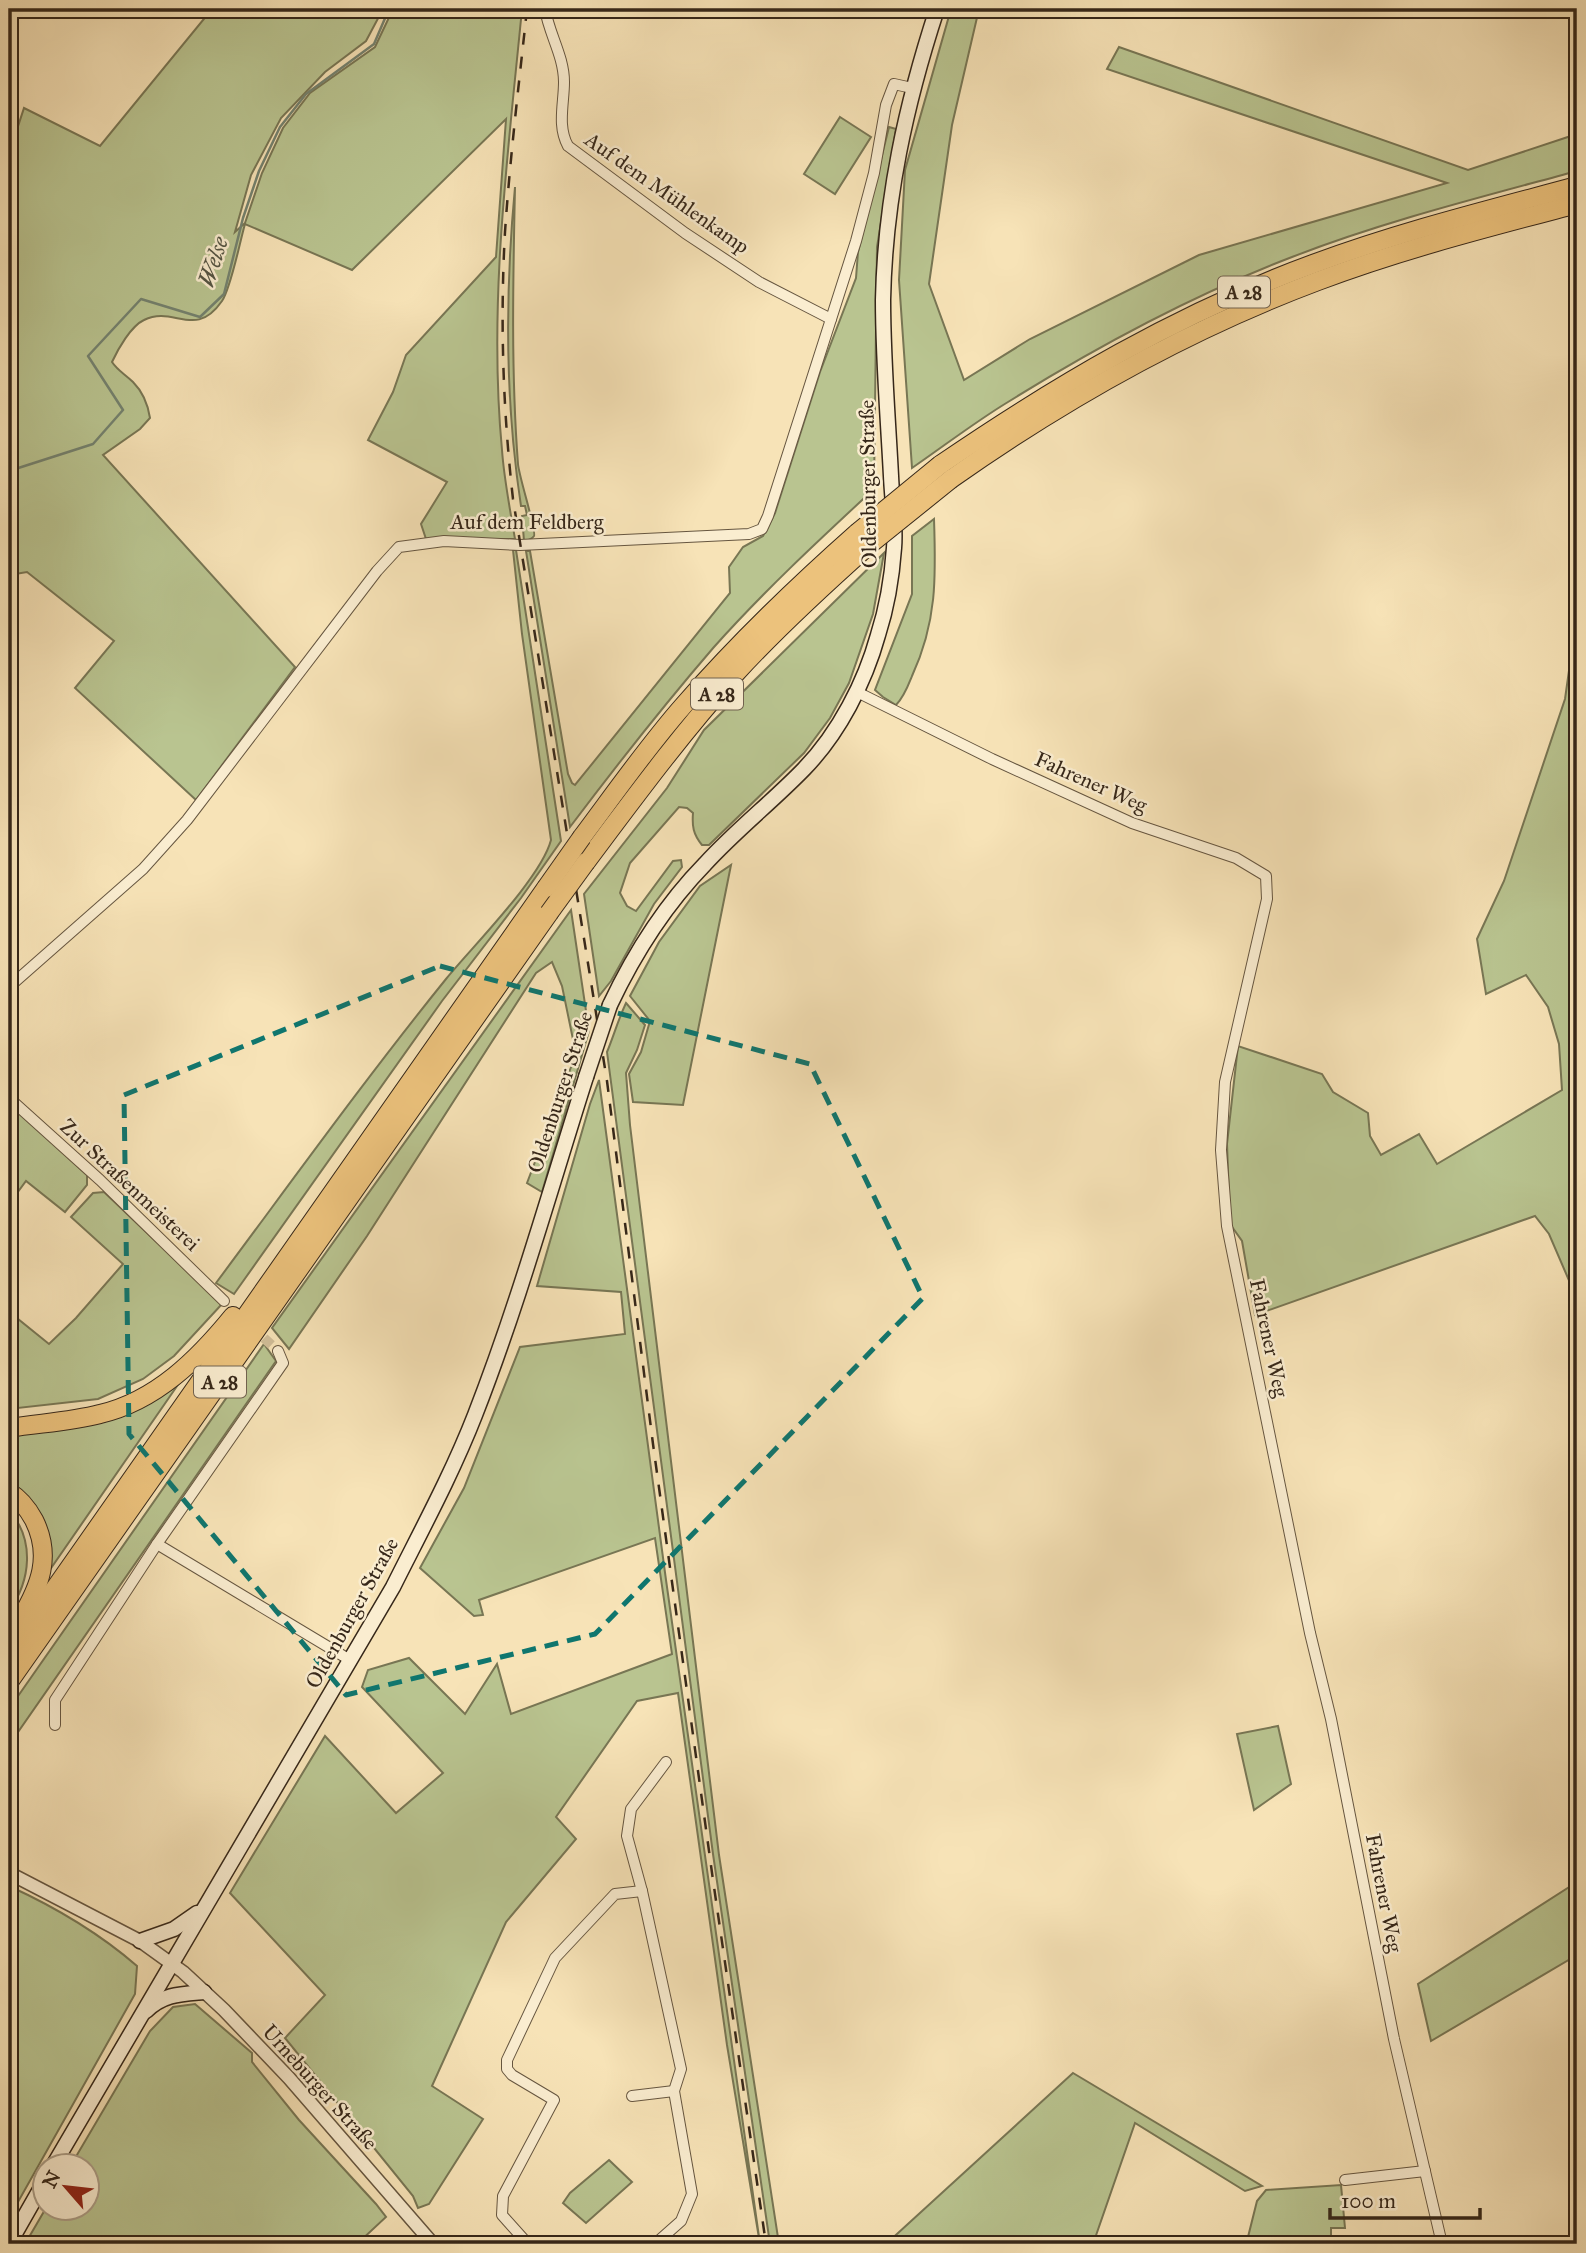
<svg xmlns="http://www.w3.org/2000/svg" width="1586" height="2253" font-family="'IM FELL Great Primer',serif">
	<rect width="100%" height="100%" fill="#f7e3b7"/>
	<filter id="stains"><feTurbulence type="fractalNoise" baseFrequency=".00286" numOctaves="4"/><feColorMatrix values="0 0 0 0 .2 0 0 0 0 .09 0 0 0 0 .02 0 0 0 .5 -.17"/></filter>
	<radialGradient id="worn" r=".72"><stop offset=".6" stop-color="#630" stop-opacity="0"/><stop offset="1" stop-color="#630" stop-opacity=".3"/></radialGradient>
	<g fill="#b9c490" stroke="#787654" stroke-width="2">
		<path d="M212,9H383L366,41L325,72L281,118L251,175L235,232L245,223L262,173L283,128L310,93L375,47L393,9H522C508,154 488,303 502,450C504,479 510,509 515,539H426L421,524L447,482L368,440L393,392L406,355L496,257L506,119L352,270L245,224C240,241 231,288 222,301C195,340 174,305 144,320C131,326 118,349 112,362C118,371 125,374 133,382C142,391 148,405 150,418L140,429L103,455L295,667L196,800L75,688L114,641L27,572L9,575V154L24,108L100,146Z"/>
		<path d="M951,9H979L952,125L929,284L964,380L1030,339L1199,255L1447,183L1107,69L1119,47L1468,170L1577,134V171C1482,197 1385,221 1292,257C1193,295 1098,346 1008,402C975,422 944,446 912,468L899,280L905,170Z"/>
		<path d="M840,117L871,137L835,194L804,174Z"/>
		<path d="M889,127L896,129L877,247L874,489C819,540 764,591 714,647C664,705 616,766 570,827L526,551H530L568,774L572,783L575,785L730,593L729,567L743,547L763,536L775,513L820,372L856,278L858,252Z"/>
		<path d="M515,187C513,280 511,372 518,464C519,477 537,532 534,536C531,540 528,540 524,541L522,516L527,515L525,506H521C505,401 505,293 515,187Z"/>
		<path d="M934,519C936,577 937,622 912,676C908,686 904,697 896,705L883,697L875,690L912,594V536Z"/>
		<path d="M513,550H516L561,841L521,898L442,1001L234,1294L216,1283C292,1181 366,1078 446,979C473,946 541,878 551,840L522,634Z"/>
		<path d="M884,553L873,614L849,683L830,718L804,753L709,845H702C693,834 692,826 693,813L687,808L679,807L630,863L620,893L627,906L636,911L673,861L681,860L682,867L654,904L611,981L599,996L584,894L667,788L704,730Z"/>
		<path d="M1577,614V1299L1549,1234L1535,1216L1255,1315L1242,1241L1230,1224L1227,1144L1238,1046L1322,1074L1333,1092L1368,1113L1370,1136L1381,1155L1419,1134L1437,1164L1562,1090L1559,1044L1548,1007L1526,975L1486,994L1477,939L1504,881L1565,699Z"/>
		<path d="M731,865L683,1105L633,1102L629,1074L641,1052L650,1021L630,996L659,942L700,886Z"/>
		<path d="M571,910L589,1031L542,1192L527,1183L576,1054L562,986L552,962L536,973L367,1236L289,1349L272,1328Z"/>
		<path d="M626,1003L645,1025L637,1050L626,1073L630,1125L719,1855L779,2244H770L713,1854L607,1052C614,1035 618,1020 626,1003Z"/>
		<path d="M599,1080L666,1580L760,2244L727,2045L678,1693L637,1701L556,1817L576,1839L506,1922L432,2086L483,2119L429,2204L418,2208L413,2196L285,2038L325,1995L230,1893L325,1736L396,1813L443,1773L362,1687L368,1670L409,1658L465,1714L497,1664L511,1714L672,1654L655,1538L479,1600L483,1615L474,1616L420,1568L464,1488L520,1347L625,1334L621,1292L537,1286L590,1104Z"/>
		<path d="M9,1103L87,1175V1185L65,1212L26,1181L9,1204Z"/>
		<path d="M104,1192L222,1304L174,1356L143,1379L98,1399L9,1409V1317L18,1319L49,1344L76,1318L123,1264L71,1217L93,1193Z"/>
		<path d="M264,1344L276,1361L9,1745V1709Z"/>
		<path d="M184,1376L47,1574C43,1532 49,1507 9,1482V1432L53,1428Z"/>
		<path d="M9,1510C35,1540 31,1580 9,1611Z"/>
		<path d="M1278,1726L1291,1784L1254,1810L1237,1734Z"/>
		<path d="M1577,1882V1955L1431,2041L1418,1984Z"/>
		<path d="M9,1886C55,1907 99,1933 137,1966L135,1994L9,2218Z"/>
		<path d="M195,2004L252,2053V2062L299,2120L376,2204L386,2217L357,2244H25L46,2208H88V2166L71,2165L150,2031L173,2007Z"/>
		<path d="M1073,2073L1262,2186L1245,2191L1135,2123L1093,2244H886Z"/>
		<path d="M609,2160L632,2182L586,2223L563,2203L570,2193Z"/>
		<path d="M1341,2185L1345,2228H1331V2236L1247,2241L1257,2201L1266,2190Z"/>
	</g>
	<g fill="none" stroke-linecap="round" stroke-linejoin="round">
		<path stroke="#74826f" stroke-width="2.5" d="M9,471L93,444L123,410L88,356L141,299L200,317L224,294L243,218L259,171L280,127L306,94L374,44L389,9"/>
		<path stroke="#d0bd97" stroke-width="10" stroke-dasharray="10 5" stroke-linecap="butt" d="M253,1328L278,1351"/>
		<g stroke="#665640" stroke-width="12">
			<g id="minor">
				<path d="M545,9C549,34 564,56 564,82C564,104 557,126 568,146L685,233L759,282L831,319"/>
				<path d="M857,692L992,759L1132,823L1236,858L1266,876L1267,899L1225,1082L1221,1150L1227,1226L1310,1633L1331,1719L1394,2039L1442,2244"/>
				<path d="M9,987L143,869L187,820L377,571L399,547L444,541L520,545L749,534L762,529L768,516L856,241L874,173L886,105L894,84L912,88"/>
				<path d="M9,1098L100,1180L224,1301"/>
				<path d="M157,1544L350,1660"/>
				<path d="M55,1725V1700L157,1544L283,1363L278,1351"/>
				<path d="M632,2096L674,2091"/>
				<path d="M1345,2180L1425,2171"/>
				<path d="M528,2244L502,2215L503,2196L554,2100L512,2075L507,2069V2060L555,1958L615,1894L642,1891"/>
				<path d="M655,2244L681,2221L692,2194L674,2091L681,2069L642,1891L627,1836L631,1809L666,1762"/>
			</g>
		</g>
		<g stroke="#665640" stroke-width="15">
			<path id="tertiary" d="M9,1873L140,1941L183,1972L224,2010L289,2078L433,2244"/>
		</g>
		<g stroke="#362719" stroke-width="17">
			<g id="secondary">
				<path d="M610,1005C635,952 664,906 705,864C736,830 772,802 804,769C839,733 865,682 878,635C887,607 892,577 894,548C896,525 892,500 891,476C888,418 883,359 883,300C885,199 906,104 937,9"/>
				<path d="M140,1941L174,1929L197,1913"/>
				<path d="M146,2011C163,1994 181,1994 204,1992"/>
				<path d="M53,2166L393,1587C421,1531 452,1474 475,1415C518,1305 550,1190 586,1077"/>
				<path d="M9,2244L46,2179"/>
			</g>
		</g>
		<g stroke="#362719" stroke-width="20">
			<g id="motorway">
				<path d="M940,465C1057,385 1179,313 1313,264C1399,232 1488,210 1577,186"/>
				<path d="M951,479C1066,398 1187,330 1318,281C1403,249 1490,227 1577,204"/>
				<path d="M582,837C615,793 647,747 683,706C737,644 796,587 857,533"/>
				<path d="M586,862C634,798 681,734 735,674C777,628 823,586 869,545"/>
				<path d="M9,1428C39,1423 70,1422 100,1414C156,1401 198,1359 233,1316"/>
				<path d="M9,1492C19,1498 28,1509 34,1520C52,1556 40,1586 21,1618"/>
				<path d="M9,1654L546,888"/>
				<path d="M9,1682L549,913"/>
			</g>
		</g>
		<use href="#minor" stroke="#faedd0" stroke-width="10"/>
		<use href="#tertiary" stroke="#faedd0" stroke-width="12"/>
		<use href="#secondary" stroke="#faedd0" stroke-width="14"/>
		<use href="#motorway" stroke="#ecc27c" stroke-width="18"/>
		<path stroke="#362719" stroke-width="2.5" stroke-dasharray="12 12" stroke-linecap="butt" d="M527,9C519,83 510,158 505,232C500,321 503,411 513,499L607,1081L653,1444L713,1880L766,2244"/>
		<g stroke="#362719" stroke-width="17" stroke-linecap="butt">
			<path id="secondary-bridge" d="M586,1077L610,1005"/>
		</g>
		<g stroke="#362719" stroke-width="20" stroke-linecap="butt">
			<g id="motorway-bridge">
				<path d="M857,533L940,465"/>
				<path d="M869,545L951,479"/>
				<path d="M546,888L582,837"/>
				<path d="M549,913L586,862"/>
			</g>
		</g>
		<use href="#secondary-bridge" stroke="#faedd0" stroke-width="14"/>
		<use href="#motorway-bridge" stroke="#ecc27c" stroke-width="18"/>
	</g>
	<path fill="none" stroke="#0f766e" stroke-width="5" stroke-dasharray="14 9" stroke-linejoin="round" d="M440,966L810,1064L923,1298L595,1634L346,1695L129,1434L124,1095Z"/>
	<g text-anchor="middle" stroke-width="5" stroke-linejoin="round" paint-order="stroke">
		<g fill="#faedd0" stroke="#716250" stroke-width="2">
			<rect x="1218" y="276.5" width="52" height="31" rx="5"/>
			<rect x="691" y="678.5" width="52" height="31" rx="5"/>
			<rect x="194" y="1366.5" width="52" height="31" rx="5"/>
		</g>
		<g font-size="19" font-weight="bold" fill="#362719">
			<text x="1244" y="299">A 28</text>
			<text x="717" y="701">A 28</text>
			<text x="220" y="1389">A 28</text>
		</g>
		<g font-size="21" fill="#362719" stroke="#faedd0">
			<text transform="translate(667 193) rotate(35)" y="7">Auf dem Mühlenkamp</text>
			<text transform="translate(868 484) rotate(-91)" y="7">Oldenburger Straße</text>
			<text x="527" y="529">Auf dem Feldberg</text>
			<text transform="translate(1091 782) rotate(24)" y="7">Fahrener Weg</text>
			<text transform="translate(560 1092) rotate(-72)" y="7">Oldenburger Straße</text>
			<text transform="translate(130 1185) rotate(43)" y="7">Zur Straßenmeisterei</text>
			<text transform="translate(1269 1338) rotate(78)" y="7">Fahrener Weg</text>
			<text transform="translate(352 1613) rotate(-61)" y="7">Oldenburger Straße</text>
			<text transform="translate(1384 1893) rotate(79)" y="7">Fahrener Weg</text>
			<text transform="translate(320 2087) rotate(48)" y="7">Urneburger Straße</text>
		</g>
		<g font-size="23" font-style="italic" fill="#554" stroke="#faedd0">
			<text transform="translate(213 262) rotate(-72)" y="8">Welse</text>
		</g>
	</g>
	<rect width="1586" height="2253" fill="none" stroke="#f7e3b7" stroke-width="35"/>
	<rect x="10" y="10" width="1565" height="2232" fill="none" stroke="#362719" stroke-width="3.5"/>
	<rect x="18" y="18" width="1551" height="2218" fill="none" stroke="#362719" stroke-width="2"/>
	<g transform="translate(66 2187) rotate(298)"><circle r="33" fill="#faedd0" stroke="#ac9e87" stroke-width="2"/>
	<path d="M0-5L12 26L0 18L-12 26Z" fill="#8f2418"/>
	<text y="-10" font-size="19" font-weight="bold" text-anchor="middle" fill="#362719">N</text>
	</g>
	<path d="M1330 2208v10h150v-10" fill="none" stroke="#362719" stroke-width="3.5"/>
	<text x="1341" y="2208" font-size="21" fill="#362719" stroke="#faedd0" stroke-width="5" paint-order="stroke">100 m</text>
	<rect width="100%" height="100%" filter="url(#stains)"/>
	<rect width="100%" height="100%" fill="url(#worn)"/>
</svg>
